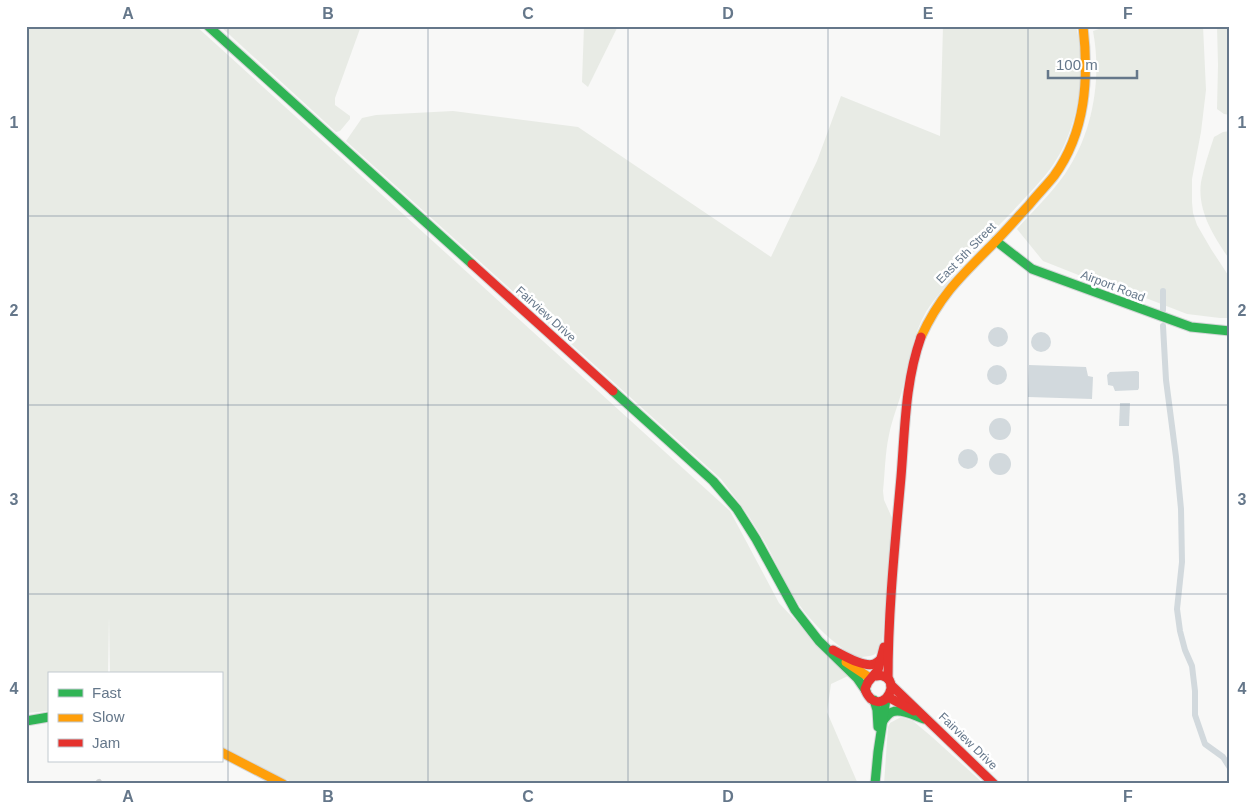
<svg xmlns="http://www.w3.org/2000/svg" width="1256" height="810" font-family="Arial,sans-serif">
	<rect width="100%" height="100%" fill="#f8f8f7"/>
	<g fill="#e8ebe5">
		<path d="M26,26H196L730,511L779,603L848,676L831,684L827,712L858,784H295L221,746V674H110L109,617L108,674H49V711L26,713Z"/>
		<path d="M220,26H361L335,98V105L350,116V119L340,131L336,132Z"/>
		<path d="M584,26H618L588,87L582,82Z"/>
		<path d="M943,26H1076C1087,70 1079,127 1053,165C1042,181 1026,196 1013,211C987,237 962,264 940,293C935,299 930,305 926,312C913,334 909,362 903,387C899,403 892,419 889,435C885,453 885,473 883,491L884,500L893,520L882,645C877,655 873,656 862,657L861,660C835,646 810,622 794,597C780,574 770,548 755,526C745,509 732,494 721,479L346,141L362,118L376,115L453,111L578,127L771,257L817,161L841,96L940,136Z"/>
		<path d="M1108,26H1203L1206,90L1201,132L1192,179V202L1193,213L1197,225L1211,249L1230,278V318H1220L1187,314L1120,288L1119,291L1043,261L1017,229C1033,211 1051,194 1065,174C1093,133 1102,79 1093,31Z"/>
		<path d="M1217,26H1230V115L1224,114L1217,109L1218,65Z"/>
		<path d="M1230,131V260C1214,237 1197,211 1201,182C1204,167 1209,152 1214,137L1223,132Z"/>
		<path d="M901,717L913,721L932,737L984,784H884L888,727L890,723Z"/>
	</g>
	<g fill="#d2d9dd">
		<circle cx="998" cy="337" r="10"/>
		<circle cx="1041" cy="342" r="10"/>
		<circle cx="997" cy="375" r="10"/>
		<path d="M1029,365L1086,367L1088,376L1093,377L1092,399L1028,397Z"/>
		<path d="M1137,371L1139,372V388L1138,390L1115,391L1113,386L1108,385L1107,375L1110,372Z"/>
		<path d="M1120,403H1130L1129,426H1119Z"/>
		<circle cx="1000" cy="429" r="11"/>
		<circle cx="968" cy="459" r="10"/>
		<circle cx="1000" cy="464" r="11"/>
	</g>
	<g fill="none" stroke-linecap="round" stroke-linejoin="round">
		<g stroke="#d2d9dd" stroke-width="6">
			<path d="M1163,310V291"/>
			<path d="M1163,326L1166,380L1176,457L1181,509L1182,562L1177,609L1180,631L1185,650L1192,666L1195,691V715L1205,744L1223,757L1230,768"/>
		</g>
		<g stroke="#d3d5d6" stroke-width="11">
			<g id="fast">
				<path d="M208,26L472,264"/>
				<path d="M996,241L1032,269L1191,327L1230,331"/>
				<path d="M613,391L713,481L737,509L756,539L795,610L819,641L857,678L866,691"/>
				<path d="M874,700L877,710L878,727"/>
				<path d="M26,721L49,717"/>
				<path d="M883,721C885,718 888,714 892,712C901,708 915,716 924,719"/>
				<path d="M875,784L878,752L886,699"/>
			</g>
		</g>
		<g stroke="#d3d5d6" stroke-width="11">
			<g id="slow">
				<path d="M921,337C939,297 960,277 990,247C1004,233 1016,219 1029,205C1037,195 1046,186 1054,176C1086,132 1089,78 1083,26"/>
				<path d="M846,662L870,678"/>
				<path d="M221,752L283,784"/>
			</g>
		</g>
		<g stroke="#d3d5d6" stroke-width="11">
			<g id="jam">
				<path d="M472,264L613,391"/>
				<path d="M833,650C843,655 864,668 874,664C877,663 879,661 881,659"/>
				<path d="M875,676C878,676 880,675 883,676C900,680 887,711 871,699C868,696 866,693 865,689L868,682L878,670L884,647"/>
				<path d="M888,679C888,611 895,544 901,477C905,429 905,382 921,337"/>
				<path d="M891,685L994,784"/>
				<path d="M888,697L914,711"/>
			</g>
		</g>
		<path stroke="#d2d3d3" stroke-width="6" d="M99,782L100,784"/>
		<use href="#fast" stroke="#30b455" stroke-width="9"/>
		<use href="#slow" stroke="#ff9f0a" stroke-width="9"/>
		<use href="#jam" stroke="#e5322d" stroke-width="9"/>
	</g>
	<path fill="none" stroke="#65778a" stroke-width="1" stroke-opacity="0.55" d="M228,26V784M428,26V784M628,26V784M828,26V784M1028,26V784M26,216H1230M26,405H1230M26,594H1230"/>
	<g text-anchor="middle" stroke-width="5" stroke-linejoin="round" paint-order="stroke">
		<g font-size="12" fill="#65778a" stroke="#fff">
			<text transform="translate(966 253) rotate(-46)" y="4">East 5th Street</text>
			<text transform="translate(1113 286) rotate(21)" y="4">Airport Road</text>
			<text transform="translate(546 314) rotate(42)" y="4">Fairview Drive</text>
			<text transform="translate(968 741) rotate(44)" y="4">Fairview Drive</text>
		</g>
	</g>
	<rect width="1256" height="810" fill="none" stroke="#ffffff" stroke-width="55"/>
	<rect x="48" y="672" width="175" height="90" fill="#ffffff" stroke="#c1c9d0"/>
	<rect x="58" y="689" width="25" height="8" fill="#30b455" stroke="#c1c9d0"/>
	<text x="92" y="698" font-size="15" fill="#65778a">Fast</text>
	<rect x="58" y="714" width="25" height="8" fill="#ff9f0a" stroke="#c1c9d0"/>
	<text x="92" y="722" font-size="15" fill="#65778a">Slow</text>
	<rect x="58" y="739" width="25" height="8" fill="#e5322d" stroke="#c1c9d0"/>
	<text x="92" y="748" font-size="15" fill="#65778a">Jam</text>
	<path d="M1048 70v8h89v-8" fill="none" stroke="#65778a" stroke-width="2.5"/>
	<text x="1056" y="70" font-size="15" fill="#65778a" stroke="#ffffff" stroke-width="4" paint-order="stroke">100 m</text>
	<rect x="28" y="28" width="1200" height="754" fill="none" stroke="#65778a" stroke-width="2"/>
	<g font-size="16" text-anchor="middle" font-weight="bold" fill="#65778a">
		<text x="128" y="19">A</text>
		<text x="328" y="19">B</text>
		<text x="528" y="19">C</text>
		<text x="728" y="19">D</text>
		<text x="928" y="19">E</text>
		<text x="1128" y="19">F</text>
		<text x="14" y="128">1</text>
		<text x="1242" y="128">1</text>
		<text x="14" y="316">2</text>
		<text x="1242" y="316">2</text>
		<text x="14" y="505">3</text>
		<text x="1242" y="505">3</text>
		<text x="14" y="694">4</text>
		<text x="1242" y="694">4</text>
		<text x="128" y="802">A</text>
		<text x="328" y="802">B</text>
		<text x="528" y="802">C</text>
		<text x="728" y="802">D</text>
		<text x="928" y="802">E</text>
		<text x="1128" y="802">F</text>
	</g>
</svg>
